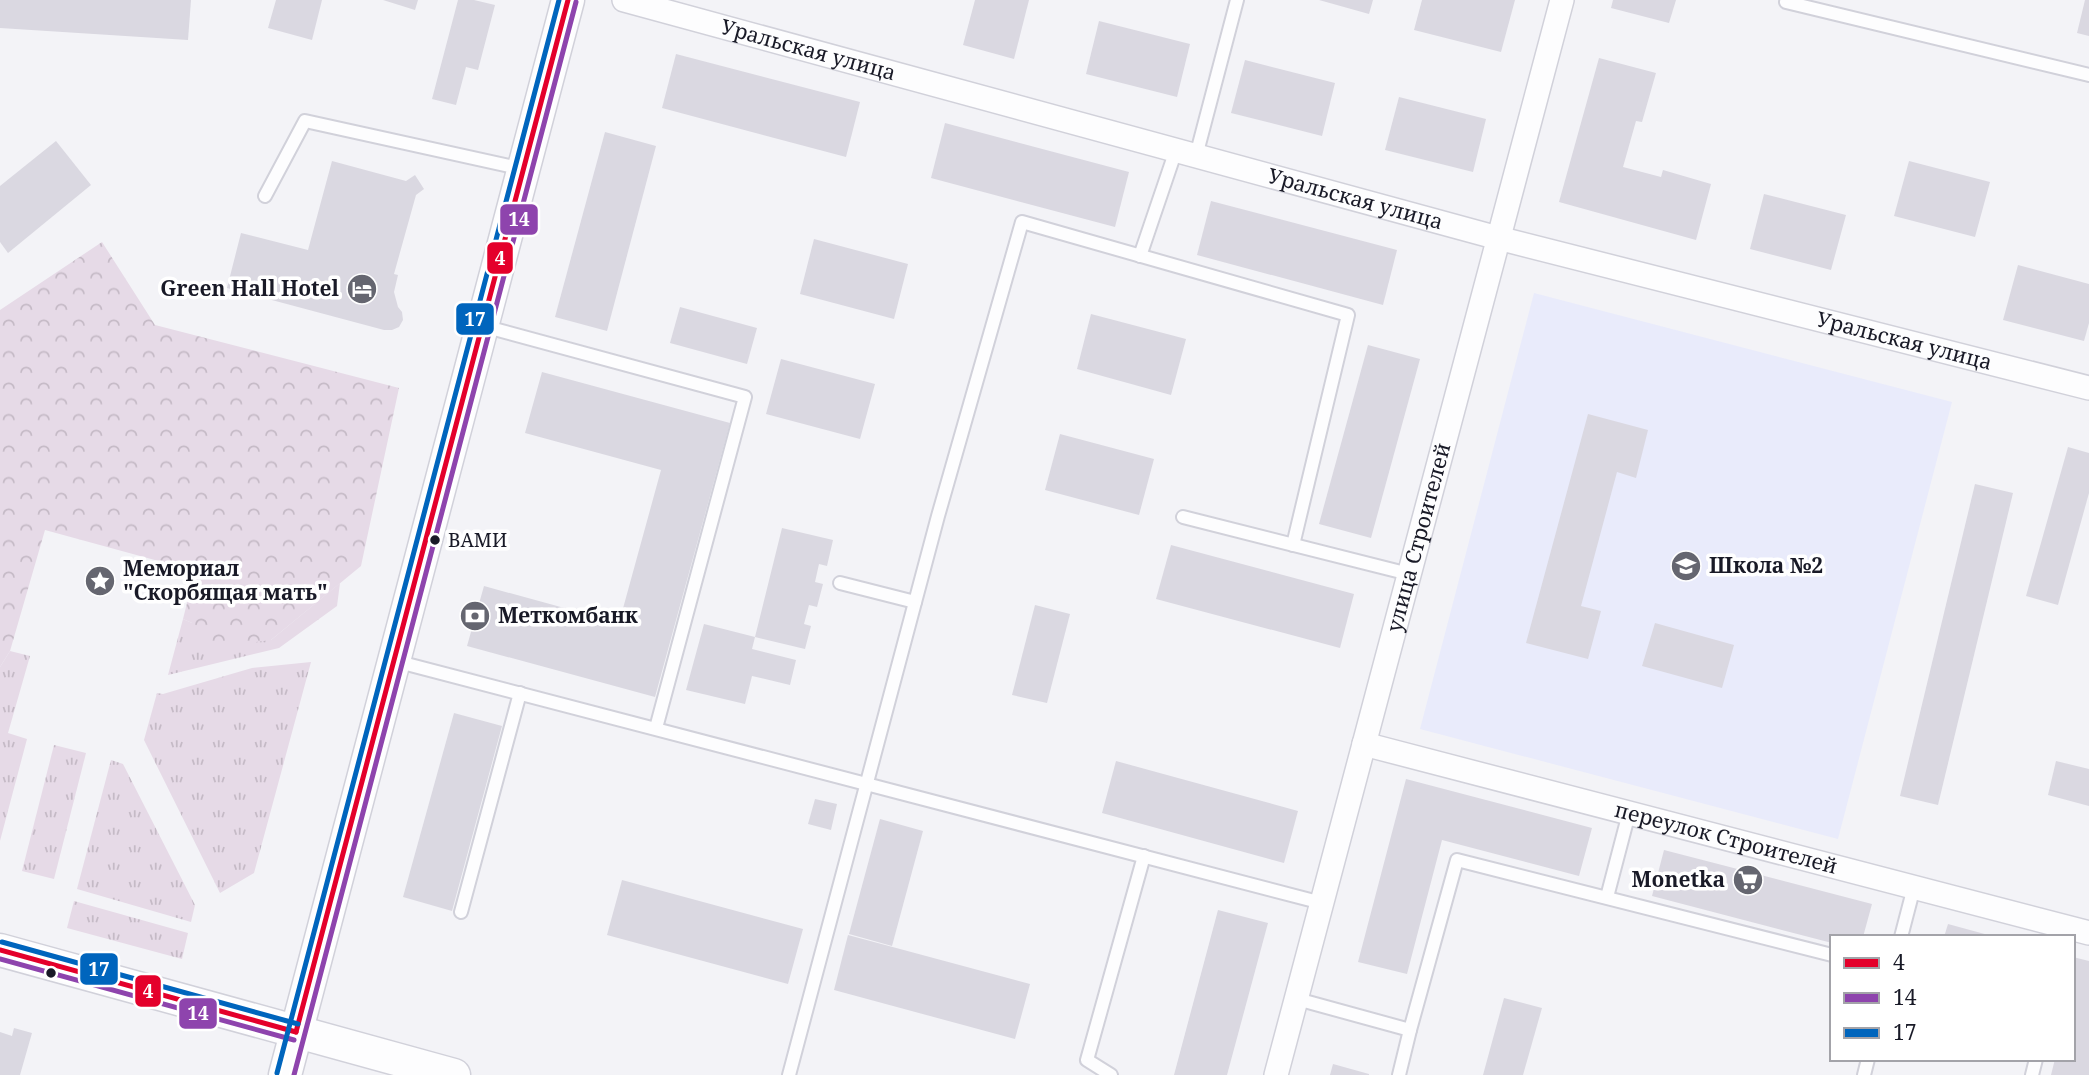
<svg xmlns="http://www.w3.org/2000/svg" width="2089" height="1075" font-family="'Noto Serif',serif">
	<defs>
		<pattern id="grass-tufts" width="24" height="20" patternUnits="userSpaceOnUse" patternTransform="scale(1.75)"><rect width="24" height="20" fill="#e6dae7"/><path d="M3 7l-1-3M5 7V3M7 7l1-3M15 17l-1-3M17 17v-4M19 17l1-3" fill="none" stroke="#c5bac6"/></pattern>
		<pattern id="forest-crowns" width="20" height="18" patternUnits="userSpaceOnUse" patternTransform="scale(1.75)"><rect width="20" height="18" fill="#e6dae7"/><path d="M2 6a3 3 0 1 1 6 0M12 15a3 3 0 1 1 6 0" fill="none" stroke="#c5bac6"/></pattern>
	</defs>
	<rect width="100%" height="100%" fill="#f3f3f7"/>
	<path fill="#e9ebfb" d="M1534,293L1952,402L1838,839L1420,729Z"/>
	<g fill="url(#grass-tufts)">
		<path d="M340,583L337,606L279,648L168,675L183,619L192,623L271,640Z"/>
		<path d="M10,651L30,656L8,733L27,739L0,841V667Z"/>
		<path d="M311,662L254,873L220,893L144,740L157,693L163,694L252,668Z"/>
		<path d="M54,745L86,753L54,879L22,871Z"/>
		<path d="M111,760L123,764L195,905L191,922L77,889Z"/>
		<path d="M74,901L188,933L182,959L67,928Z"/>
	</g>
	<path fill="url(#forest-crowns)" d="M102,242L155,325L399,388L361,566L271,640L201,649L192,623L183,619L195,571L45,530L10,651L0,667V310Z"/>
	<g fill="#dad8e1">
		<path d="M0,0H191L188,40L0,28Z"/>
		<path d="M276,0H322L312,40L268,28Z"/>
		<path d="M383,0H418L415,10Z"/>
		<path d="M458,0H474L495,5L478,70L466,67L456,105L432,99Z"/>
		<path d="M975,0H1029L1014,59L963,45Z"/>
		<path d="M1319,0H1373L1369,14Z"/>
		<path d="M1422,0H1515L1501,52L1414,30Z"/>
		<path d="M1613,0H1676L1669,23L1611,8Z"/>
		<path d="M2085,0H2089V36L2077,33Z"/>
		<path d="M1099,21L1190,44L1177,97L1086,74Z"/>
		<path d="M676,54L860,102L846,157L662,108Z"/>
		<path d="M1599,58L1656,73L1642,122L1636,121L1623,167L1661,177L1663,170L1711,184L1696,240L1559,202Z"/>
		<path d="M1245,60L1335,83L1322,136L1231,113Z"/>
		<path d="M1399,97L1486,119L1473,172L1385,150Z"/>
		<path d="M945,123L1129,172L1115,227L931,178Z"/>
		<path d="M605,132L656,146L607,331L555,317Z"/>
		<path d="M56,141L91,185L8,253L0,242V186Z"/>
		<path d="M332,161L406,181L415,175L424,189L416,195L394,274L398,275L394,292L398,307L402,312L403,320L399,327L392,330H384L227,288L241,233L308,250Z"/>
		<path d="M1909,161L1990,182L1975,237L1894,216Z"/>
		<path d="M1764,194L1846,215L1831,270L1750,249Z"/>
		<path d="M1211,201L1397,250L1383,305L1197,255Z"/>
		<path d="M814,239L908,264L894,319L800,294Z"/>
		<path d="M2018,265L2089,284V323L2084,341L2003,320Z"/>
		<path d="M680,307L757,328L747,364L670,343Z"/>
		<path d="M1091,314L1186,339L1171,395L1077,369Z"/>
		<path d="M1368,345L1420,359L1371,538L1319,524Z"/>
		<path d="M781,359L875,384L860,439L766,414Z"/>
		<path d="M542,372L730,423L655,697L467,646L484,586L619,623L661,470L525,433Z"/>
		<path d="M1588,414L1648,430L1636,478L1617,472L1581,606L1601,611L1588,659L1526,643Z"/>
		<path d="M1060,434L1154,459L1139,515L1045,490Z"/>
		<path d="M2068,447L2089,453V493L2058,605L2026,596Z"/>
		<path d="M1975,484L2013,493L1938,805L1900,796Z"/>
		<path d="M782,528L833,540L827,566L819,564L815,582L823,584L817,607L809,605L804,624L811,626L805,649L755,637Z"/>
		<path d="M1171,545L1354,594L1340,648L1156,599Z"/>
		<path d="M1035,605L1070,614L1047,703L1012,695Z"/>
		<path d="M1655,623L1734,645L1722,688L1642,666Z"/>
		<path d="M704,624L755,637L752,649L796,660L790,685L752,676L745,704L686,690Z"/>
		<path d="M454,713L502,726L452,911L403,897Z"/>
		<path d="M1116,761L1298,811L1284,863L1102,813Z"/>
		<path d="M2056,761L2089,769V806L2048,795Z"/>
		<path d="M1406,779L1592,828L1579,876L1442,840L1407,974L1358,962Z"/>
		<path d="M815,799L837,804L831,830L808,824Z"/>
		<path d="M880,819L923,831L892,946L849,934Z"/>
		<path d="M1664,850L1872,904L1863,937H1832V943L1652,896Z"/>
		<path d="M622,880L803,929L788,984L607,935Z"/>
		<path d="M1218,910L1268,923L1227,1075H1174Z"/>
		<path d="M1948,924L1992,936V937H1944Z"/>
		<path d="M848,935L1030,984L1015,1039L834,990Z"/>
		<path d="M2073,957L2089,961V1075H2051L2055,1059H2073Z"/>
		<path d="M1504,998L1542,1008L1523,1075H1483Z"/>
		<path d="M14,1028L32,1033L20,1075H0V1032L12,1036Z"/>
		<path d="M1333,1064L1369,1074V1075H1330Z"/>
	</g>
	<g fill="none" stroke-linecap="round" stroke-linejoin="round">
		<g stroke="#d1d1da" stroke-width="16">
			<g id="lane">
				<path d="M1787,0L1786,2L2089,75"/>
				<path d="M1196,156L1237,0"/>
				<path d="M265,196L305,121L523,169"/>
				<path d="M1140,256L1176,150"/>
				<path d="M483,326L745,397L656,728"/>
				<path d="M1183,517L1409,574"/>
				<path d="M840,583L915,602"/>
				<path d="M395,661L1322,903"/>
				<path d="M1607,897L1629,813"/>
				<path d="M461,912L520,693"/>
				<path d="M1901,937L1914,887"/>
				<path d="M1297,999L1410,1030L1399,1075"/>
				<path d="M1410,1030L1457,860L1832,955"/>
				<path d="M789,1075L938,516L1022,222L1348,315L1293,545"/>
				<path d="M1111,1075L1087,1060L1144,856"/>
				<path d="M1864,1075L1868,1059"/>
				<path d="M2032,1075L2036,1059"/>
			</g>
		</g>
		<g stroke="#d1d1da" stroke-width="26">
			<g id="street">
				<path id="s1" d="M624,0L1498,238L2089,388"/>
				<path id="s2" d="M1364,744L2089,933"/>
				<path id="s3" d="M1276,1075L1562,0"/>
			</g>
		</g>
		<g stroke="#d1d1da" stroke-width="35">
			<g id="secondary">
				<path d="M0,950L454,1075"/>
				<path d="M285,1075L568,0"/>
			</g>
		</g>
		<use href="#lane" stroke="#fdfdfe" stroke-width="12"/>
		<use href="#street" stroke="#fdfdfe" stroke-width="23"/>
		<use href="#secondary" stroke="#fdfdfe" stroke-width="32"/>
		<g stroke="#fff" stroke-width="10">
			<g id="bus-1">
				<path d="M0,950L296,1032"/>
				<path d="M296,1032L568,0"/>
			</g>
		</g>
		<g stroke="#fff" stroke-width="10">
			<g id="bus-2">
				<path d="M0,959L294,1040"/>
				<path d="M294,1075L576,2"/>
			</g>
		</g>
		<g stroke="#fff" stroke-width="10">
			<g id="bus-3">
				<path d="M2,942L298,1024"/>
				<path d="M277,1073L559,0"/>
			</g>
		</g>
		<use href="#bus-1" stroke="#e4002b" stroke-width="5"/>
		<use href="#bus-2" stroke="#8e44ad" stroke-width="5"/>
		<use href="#bus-3" stroke="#0065bd" stroke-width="5"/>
	</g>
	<defs>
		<g id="hotel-disc" transform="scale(1.575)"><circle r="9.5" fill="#656670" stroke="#fff"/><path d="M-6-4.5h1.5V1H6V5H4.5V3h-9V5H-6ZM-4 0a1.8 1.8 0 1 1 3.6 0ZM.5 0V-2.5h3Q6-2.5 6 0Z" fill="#fff"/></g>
		<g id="school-disc" transform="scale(1.575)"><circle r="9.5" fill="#656670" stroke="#fff"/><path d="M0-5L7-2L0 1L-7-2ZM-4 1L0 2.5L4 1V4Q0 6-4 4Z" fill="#fff"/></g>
		<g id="sight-disc" transform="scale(1.575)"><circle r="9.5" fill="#656670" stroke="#fff"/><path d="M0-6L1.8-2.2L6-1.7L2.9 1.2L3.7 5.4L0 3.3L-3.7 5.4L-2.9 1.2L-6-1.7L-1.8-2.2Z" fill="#fff"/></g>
		<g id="bank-disc" transform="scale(1.575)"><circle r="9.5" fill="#656670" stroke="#fff"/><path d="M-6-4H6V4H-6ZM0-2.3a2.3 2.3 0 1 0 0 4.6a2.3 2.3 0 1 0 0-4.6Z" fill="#fff"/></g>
		<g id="supermarket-disc" transform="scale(1.575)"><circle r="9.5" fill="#656670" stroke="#fff"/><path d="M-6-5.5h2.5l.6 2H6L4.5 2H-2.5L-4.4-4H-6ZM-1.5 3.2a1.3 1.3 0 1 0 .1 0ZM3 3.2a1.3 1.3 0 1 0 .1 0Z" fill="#fff"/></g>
	</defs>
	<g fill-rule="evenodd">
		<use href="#hotel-disc" x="362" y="289"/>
		<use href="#school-disc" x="1686" y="566"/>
		<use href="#sight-disc" x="100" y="581"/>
		<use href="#bank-disc" x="475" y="616"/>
		<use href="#supermarket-disc" x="1748" y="880"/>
	</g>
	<g fill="#191a27" stroke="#fff" stroke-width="2.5">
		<circle cx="435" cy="540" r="6"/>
		<circle cx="51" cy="973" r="6"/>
	</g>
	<g text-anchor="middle" stroke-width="7" stroke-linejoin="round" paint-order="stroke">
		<g font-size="19" fill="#191a27" stroke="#fff" text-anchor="start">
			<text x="448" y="547">ВАМИ</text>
		</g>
		<g font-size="21" fill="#191a27" stroke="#fff">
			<text dy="7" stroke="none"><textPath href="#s1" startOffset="191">Уральская улица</textPath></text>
			<text dy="7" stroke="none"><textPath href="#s1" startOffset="758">Уральская улица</textPath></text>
			<text dy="7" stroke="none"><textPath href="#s1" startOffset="1325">Уральская улица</textPath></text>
			<text dy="7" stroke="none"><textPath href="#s3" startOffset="556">улица Строителей</textPath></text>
			<text dy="7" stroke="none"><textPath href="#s2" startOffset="374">переулок Строителей</textPath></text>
		</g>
		<g font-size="21" font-weight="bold" fill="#191a27" stroke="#fff" text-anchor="start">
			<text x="339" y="296" text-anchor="end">Green Hall Hotel</text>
			<text x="1709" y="573">Школа №2</text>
			<text x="123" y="576">Мемориал<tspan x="123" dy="24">"Скорбящая мать"</tspan></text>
			<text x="498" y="623">Меткомбанк</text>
			<text x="1725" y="887" text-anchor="end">Monetka</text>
		</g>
	</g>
	<g stroke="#fff" stroke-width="2.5">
		<rect x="499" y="203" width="40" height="33" rx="7" fill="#8e44ad"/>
		<rect x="486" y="241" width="28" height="34" rx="7" fill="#e4002b"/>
		<rect x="455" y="302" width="40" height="34" rx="7" fill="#0065bd"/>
		<rect x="79" y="952" width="40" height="34" rx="7" fill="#0065bd"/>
		<rect x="134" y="974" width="28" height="34" rx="7" fill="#e4002b"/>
		<rect x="178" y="997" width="40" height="33" rx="7" fill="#8e44ad"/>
	</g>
	<g font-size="19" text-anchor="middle" font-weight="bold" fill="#fff">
		<text x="519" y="226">14</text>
		<text x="500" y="265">4</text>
		<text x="475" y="326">17</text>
		<text x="99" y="976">17</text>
		<text x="148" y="998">4</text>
		<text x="198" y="1020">14</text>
	</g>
	<rect x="1830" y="935" width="245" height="126" fill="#ffffff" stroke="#a3a3a9" stroke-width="2"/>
	<rect x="1844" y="958" width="35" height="10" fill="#e4002b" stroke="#a3a3a9" stroke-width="2"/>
	<text x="1893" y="970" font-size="21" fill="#191a27">4</text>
	<rect x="1844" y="993" width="35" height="10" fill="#8e44ad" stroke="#a3a3a9" stroke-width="2"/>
	<text x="1893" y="1005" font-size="21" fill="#191a27">14</text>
	<rect x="1844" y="1028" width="35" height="10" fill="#0065bd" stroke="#a3a3a9" stroke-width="2"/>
	<text x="1893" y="1040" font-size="21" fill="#191a27">17</text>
</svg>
